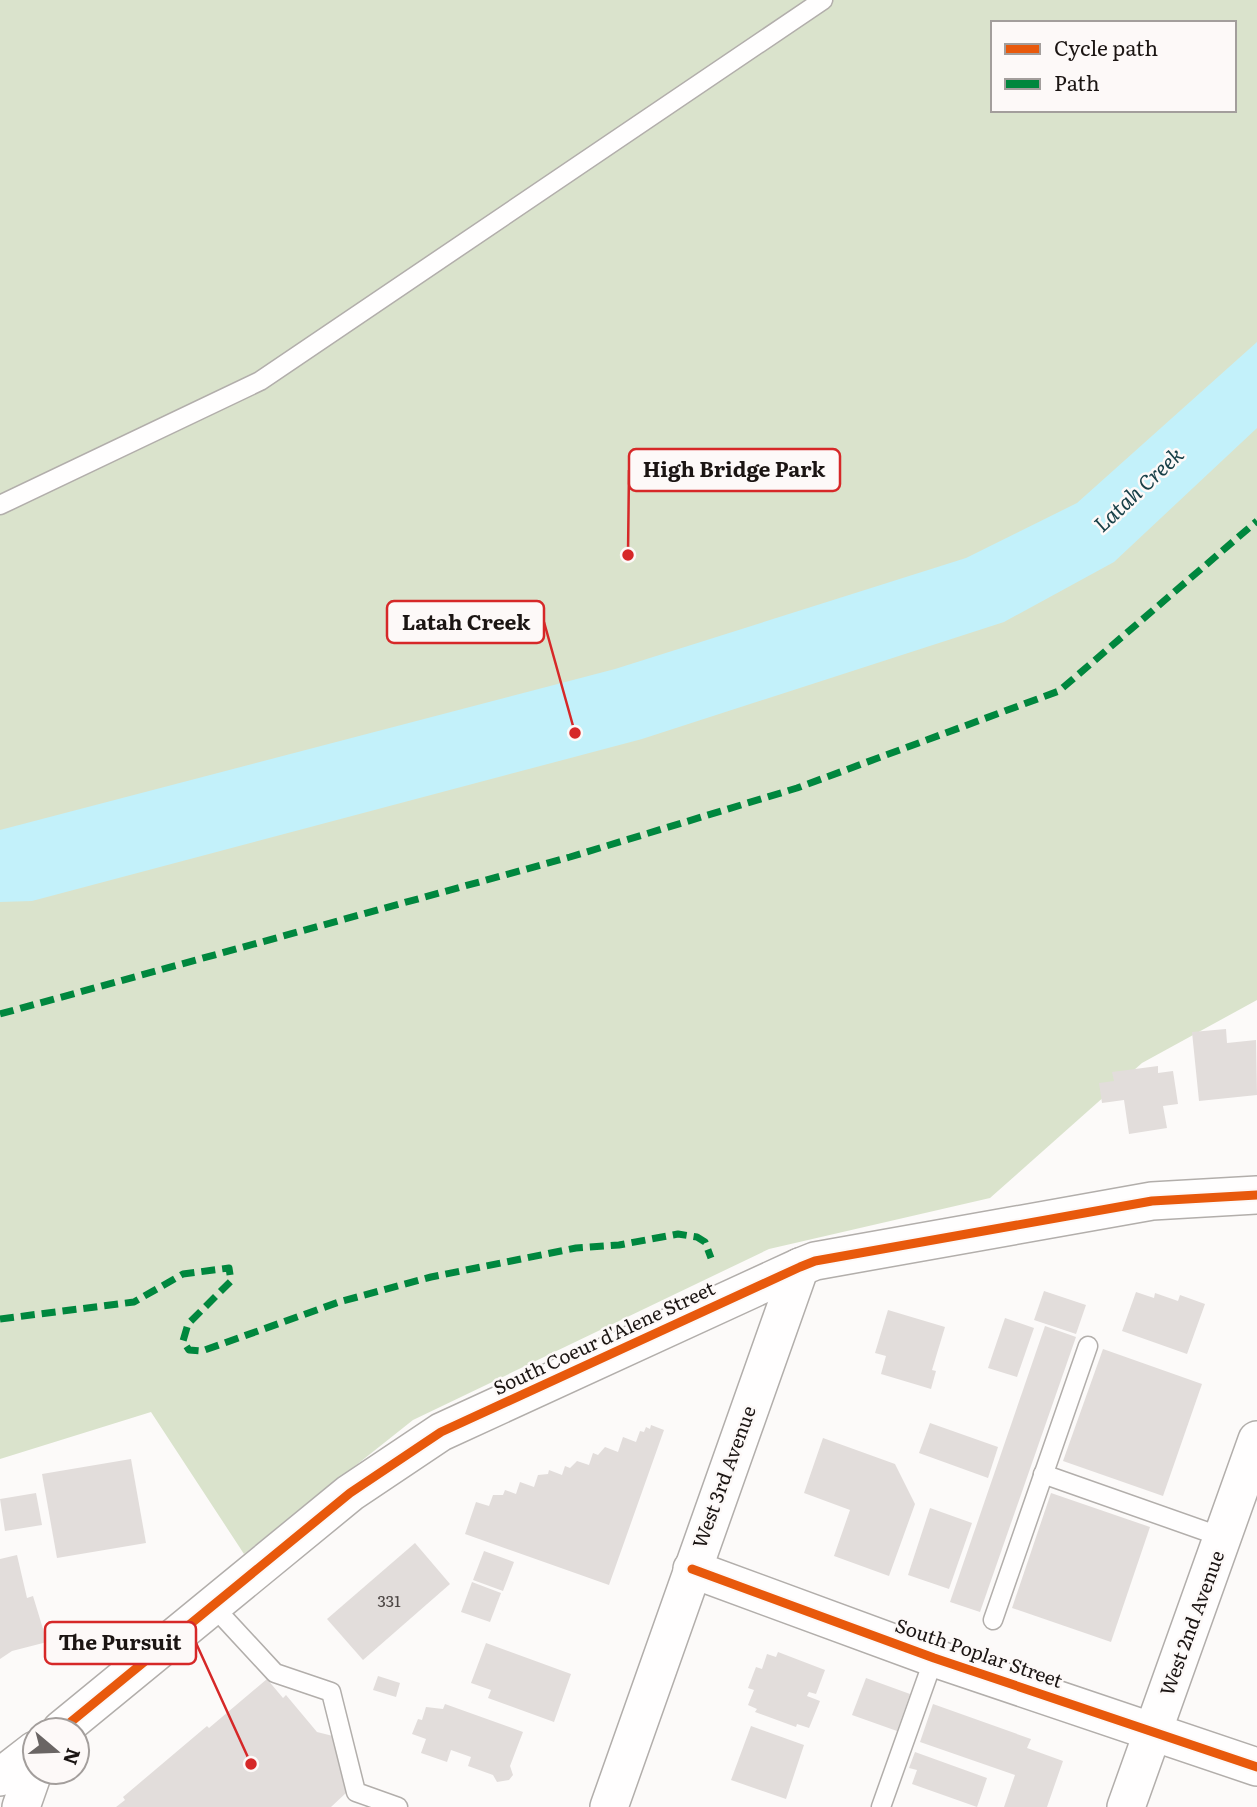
<svg xmlns="http://www.w3.org/2000/svg" width="1257" height="1807" font-family="Literata,serif">
	<rect width="100%" height="100%" fill="#fcfaf9"/>
	<path fill="#dae3cc" fill-rule="evenodd" d="M0,0H1257V1000L1142,1063L990,1198L769,1249L413,1420L244,1554L151,1412L0,1459ZM993,23H1234V110H993Z"/>
	<path fill="#c3f1fa" d="M1257,342V428L1114,562L1004,622L642,739L32,901L0,902V830L615,669L966,558L1077,503Z"/>
	<g fill="#e2dddb">
		<path d="M1226,1029L1227,1043L1256,1040L1257,1095L1199,1101L1192,1032Z"/>
		<path d="M1158,1066V1073L1173,1071L1178,1104L1163,1106L1167,1128L1129,1134L1124,1100L1102,1103L1099,1083L1114,1081L1112,1072Z"/>
		<path d="M1044,1291L1086,1305L1076,1334L1034,1320Z"/>
		<path d="M1136,1292L1154,1298L1155,1293L1178,1301L1180,1295L1205,1304L1187,1354L1122,1331Z"/>
		<path d="M888,1310L945,1327L932,1370L936,1371L931,1389L881,1374L886,1356L875,1353Z"/>
		<path d="M1005,1318L1034,1328L1017,1377L988,1368Z"/>
		<path d="M1045,1326L1076,1337L980,1612L950,1602Z"/>
		<path d="M1103,1349L1202,1384L1163,1496L1063,1461Z"/>
		<path d="M930,1423L998,1447L988,1478L919,1453Z"/>
		<path d="M651,1425L664,1430L609,1585L465,1534L476,1502L489,1506L493,1495H503L505,1490L516,1494L520,1482L534,1487L538,1475L548,1474L549,1470L562,1475L565,1466L570,1468L577,1461L589,1465L593,1453L598,1455L605,1447L618,1452L623,1437L636,1442L640,1431L644,1432L646,1427L650,1429Z"/>
		<path d="M823,1438L895,1464L915,1504L889,1576L834,1556L850,1510L804,1493Z"/>
		<path d="M131,1459L146,1543L57,1558L42,1474Z"/>
		<path d="M36,1493L42,1525L5,1531L0,1499Z"/>
		<path d="M1051,1493L1150,1527L1111,1642L1012,1608Z"/>
		<path d="M930,1508L972,1523L949,1589L908,1575Z"/>
		<path d="M415,1543L450,1584L363,1660L327,1619Z"/>
		<path d="M484,1551L514,1562L503,1591L473,1580Z"/>
		<path d="M17,1555L27,1598L33,1596L47,1642L12,1651L0,1659V1559Z"/>
		<path d="M472,1582L501,1593L490,1622L461,1612Z"/>
		<path d="M486,1643L571,1674L554,1722L488,1698L491,1690L471,1683Z"/>
		<path d="M778,1652L825,1670L816,1694L809,1692L807,1696L820,1701L809,1728L797,1724L796,1727L755,1712L757,1709L748,1705L754,1690L748,1688L756,1667L762,1669L767,1654L776,1657Z"/>
		<path d="M378,1676L400,1683L396,1697L373,1690Z"/>
		<path d="M866,1678L910,1694L897,1731L852,1715Z"/>
		<path d="M267,1679L283,1698L286,1695L317,1732L333,1736L347,1792L331,1807H116L125,1800L123,1797L207,1726L209,1728Z"/>
		<path d="M445,1704L523,1732L510,1766L513,1775L509,1780L497,1782L493,1775L468,1766L471,1757L451,1750L447,1762L421,1753L426,1739L412,1734L418,1719L422,1720L426,1707L443,1709Z"/>
		<path d="M933,1704L1031,1739L1027,1748L1063,1761L1047,1807H1004L1015,1775L920,1742Z"/>
		<path d="M751,1726L804,1745L786,1799L731,1780Z"/>
		<path d="M915,1752L987,1778L977,1807L912,1784L917,1770L909,1768Z"/>
	</g>
	<g fill="none" stroke-linecap="round" stroke-linejoin="round">
		<g stroke="#b2aeab" stroke-width="21">
			<g id="lane">
				<path d="M0,505L260,381L823,0"/>
				<path d="M1043,1474L1222,1537"/>
				<path d="M213,1606L275,1673L331,1692L356,1792L398,1807"/>
				<path d="M993,1620L1088,1346"/>
				<path d="M881,1807L934,1658"/>
			</g>
		</g>
		<g stroke="#b2aeab" stroke-width="40">
			<g id="street">
				<path d="M692,1569L934,1658L1257,1767"/>
				<path d="M61,1730L350,1493L441,1432L800,1267L815,1261L1152,1201L1257,1195"/>
				<path d="M0,1777L35,1750"/>
				<path d="M21,1807L35,1767"/>
				<path d="M609,1807L800,1267"/>
				<path d="M1126,1807L1257,1440"/>
			</g>
		</g>
		<use href="#lane" stroke="#fffefe" stroke-width="18"/>
		<use href="#street" stroke="#fffefe" stroke-width="37"/>
		<g stroke="#00873e" stroke-width="7" stroke-dasharray="14 7" stroke-linecap="butt">
			<path d="M0,1014L570,857L797,788L1059,691L1257,521"/>
			<path d="M0,1319L134,1302L183,1274L229,1268L231,1281L188,1324L183,1341L189,1350L202,1351L339,1302L431,1277L576,1248L619,1245L678,1234L697,1237L705,1242L711,1258"/>
		</g>
		<g stroke="#fdf9f8" stroke-width="13">
			<g id="cycleway">
				<path d="M692,1569L934,1658L1257,1767"/>
				<path d="M61,1730L350,1493L441,1432L800,1267L815,1261L1152,1201L1257,1195"/>
			</g>
		</g>
		<use href="#cycleway" stroke="#e8590c" stroke-width="9"/>
	</g>
	<g text-anchor="middle" stroke-width="5" stroke-linejoin="round" paint-order="stroke">
		<g font-size="16" fill="#4d4745">
			<text x="389" y="1607">331</text>
		</g>
		<g font-size="19" fill="#1b1513" stroke="#fdf9f8">
			<text transform="translate(604 1338) rotate(-25)" y="7">South Coeur d'Alene Street</text>
			<text transform="translate(724 1477) rotate(-70)" y="7">West 3rd Avenue</text>
			<text transform="translate(1192 1623) rotate(-70)" y="7">West 2nd Avenue</text>
			<text transform="translate(979 1653) rotate(19)" y="7">South Poplar Street</text>
		</g>
		<g font-size="21" font-style="italic" fill="#184048" stroke="#fdf9f8">
			<text transform="translate(1139 490) rotate(-43)" y="7">Latah Creek</text>
		</g>
	</g>
	<path fill="none" stroke="#d62828" stroke-width="2.5" d="M628 555L629 470M575 733L544 622M251 1764L196 1643"/>
	<g fill="#d62828" stroke="#fdf9f8" stroke-width="2.5">
		<circle cx="628" cy="555" r="7"/>
		<circle cx="575" cy="733" r="7"/>
		<circle cx="251" cy="1764" r="7"/>
	</g>
	<g fill="#fdf9f8" stroke="#d62828" stroke-width="2.5">
		<rect x="629" y="449" width="211" height="42" rx="7"/>
		<rect x="387" y="601" width="157" height="42" rx="7"/>
		<rect x="45" y="1622" width="151" height="42" rx="7"/>
	</g>
	<g font-size="21" text-anchor="middle" font-weight="bold" fill="#1b1513">
		<text x="734" y="477">High Bridge Park</text>
		<text x="466" y="630">Latah Creek</text>
		<text x="120" y="1650">The Pursuit</text>
	</g>
	<rect x="991" y="21" width="245" height="91" fill="#fdf9f8" stroke="#a39e9c" stroke-width="2"/>
	<rect x="1005" y="44" width="35" height="10" fill="#e8590c" stroke="#a39e9c" stroke-width="2"/>
	<text x="1054" y="56" font-size="21" fill="#1b1513">Cycle path</text>
	<rect x="1005" y="79" width="35" height="10" fill="#00873e" stroke="#a39e9c" stroke-width="2"/>
	<text x="1054" y="91" font-size="21" fill="#1b1513">Path</text>
	<g transform="translate(56 1751) rotate(109)"><circle r="33" fill="#fdf9f8" stroke="#a39e9c" stroke-width="2"/>
	<path d="M0-5L12 26L0 18L-12 26Z" fill="#6a6564"/>
	<text y="-10" font-size="19" font-weight="bold" text-anchor="middle" fill="#1b1513">N</text>
	</g>
</svg>
